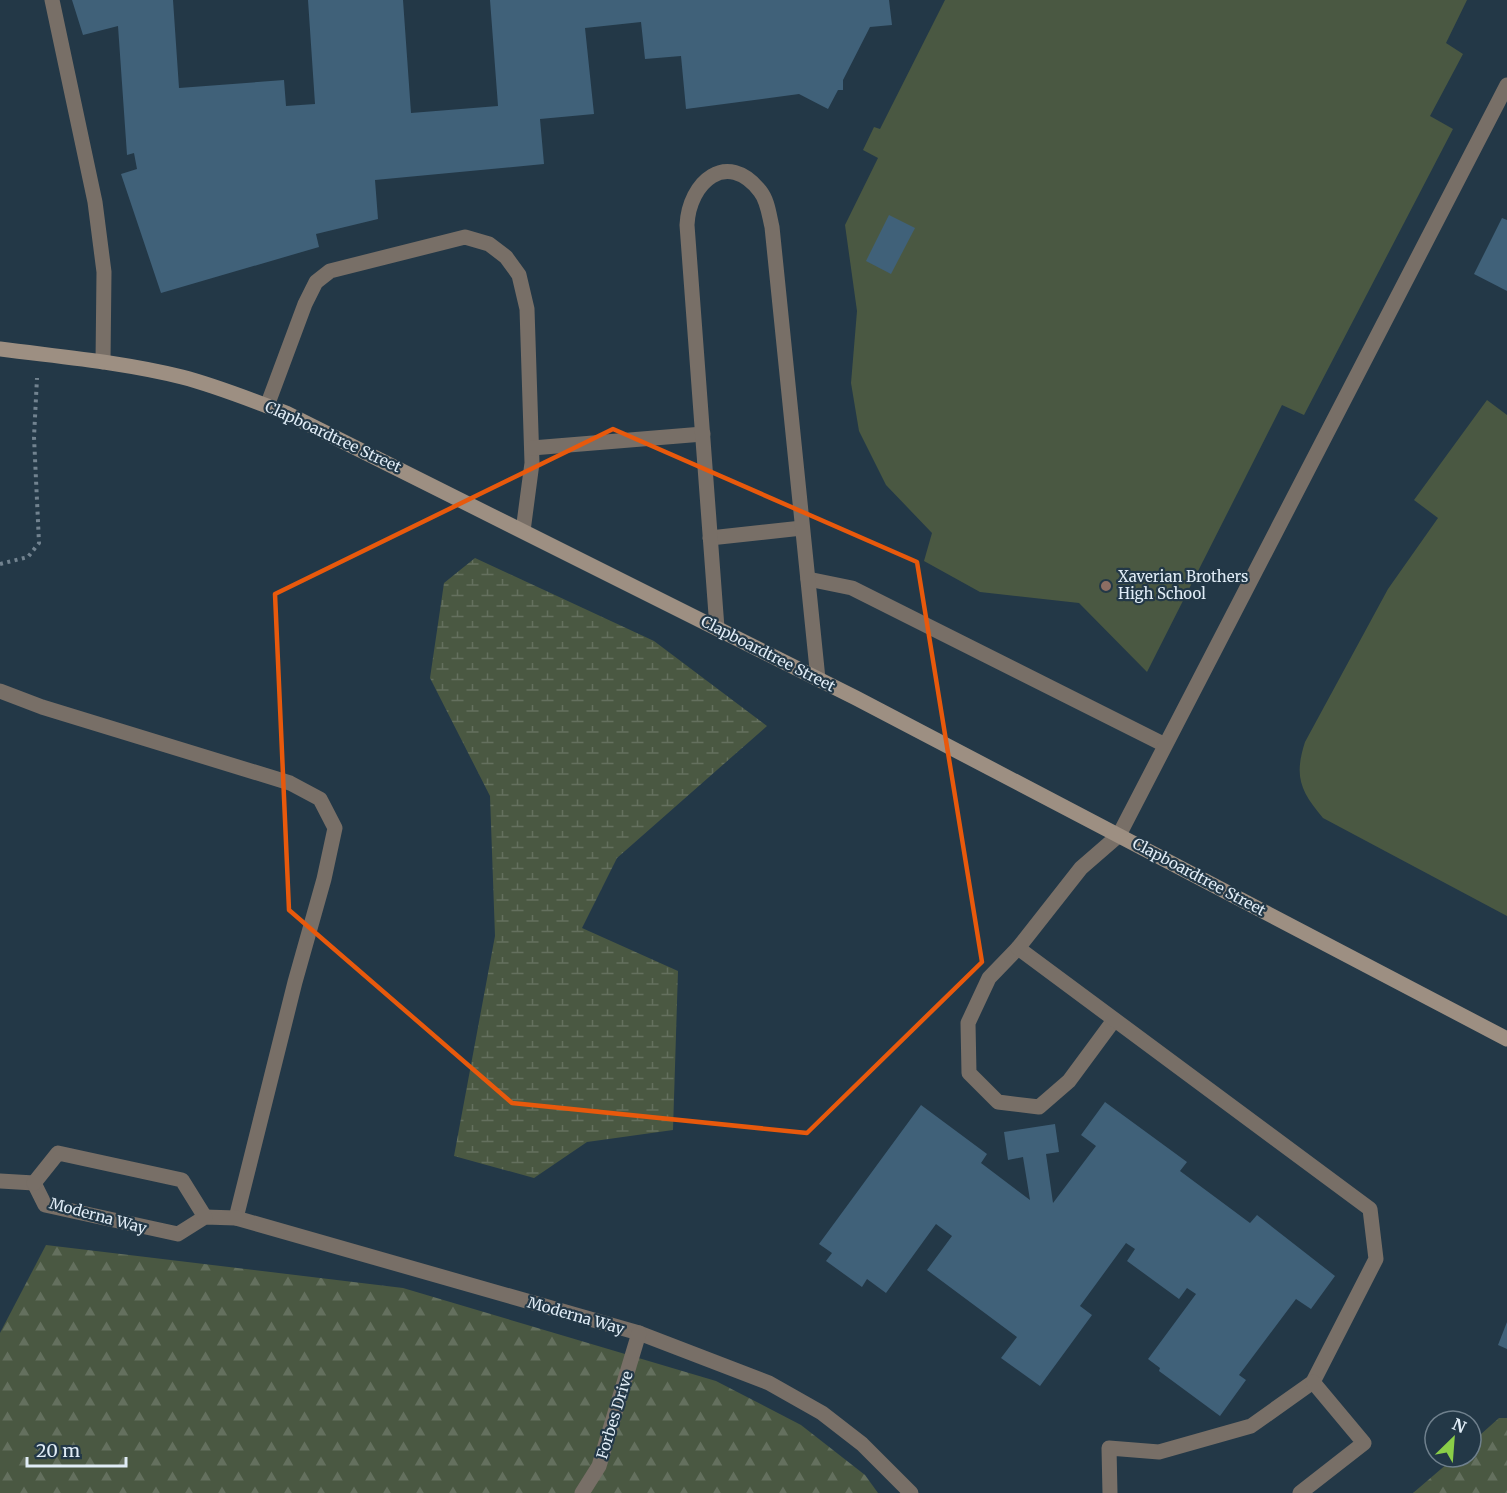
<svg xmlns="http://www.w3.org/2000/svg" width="1507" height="1493" font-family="Merriweather,serif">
	<defs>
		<pattern id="forest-firs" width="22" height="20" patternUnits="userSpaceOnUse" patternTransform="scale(1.5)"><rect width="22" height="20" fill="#4a5842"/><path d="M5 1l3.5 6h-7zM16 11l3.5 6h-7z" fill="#64705e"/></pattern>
		<pattern id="wetland-marsh" width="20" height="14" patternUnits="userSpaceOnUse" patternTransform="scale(1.5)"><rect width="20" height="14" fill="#4a5842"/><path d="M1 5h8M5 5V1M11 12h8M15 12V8" fill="none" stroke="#64705e"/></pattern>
	</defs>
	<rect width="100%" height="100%" fill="#233847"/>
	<g fill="#4a5842">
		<path d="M945,0H1467L1446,43L1463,54L1430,116L1453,129L1304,415L1282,405L1147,672L1079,603L980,592L924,561L932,533L886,485L859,431L851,383L857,311L845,225L878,158L863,150L874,127L880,129Z"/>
		<path d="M1487,400L1507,415V916L1323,818C1300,791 1294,776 1305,742L1388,589L1438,518L1414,500Z"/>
	</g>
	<g fill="url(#forest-firs)">
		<path d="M46,1245L403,1288L716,1381L801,1425L865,1475L878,1493H0V1333Z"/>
		<path d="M1499,1418H1507V1493H1413L1455,1457H1471V1443Z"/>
	</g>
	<path fill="url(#wetland-marsh)" d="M475,558L654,641L767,726L617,858L582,928L678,971L673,1130L587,1142L534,1178L454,1156L495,936L490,796L430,678L444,583Z"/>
	<g fill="#406179">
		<path d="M72,0H173L179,88L284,80L286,106L315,104L308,0H403L411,113L498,106L490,0H889L892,25L870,27L843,80V90H838L828,109L799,94L686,109L681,56L645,59L641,22L585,28L594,114L540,119L544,164L375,180L378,219L316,234L319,247L161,293L121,174L137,169L134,153L127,155L118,26L83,35Z"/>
		<path d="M889,215L915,228L891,274L866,261Z"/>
		<path d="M1502,218L1507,220V291L1474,274Z"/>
		<path d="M1105,1102L1187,1162L1180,1171L1250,1223L1257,1215L1335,1276L1311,1309L1296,1299L1239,1375L1246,1380L1220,1416L1159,1371L1160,1368L1148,1359L1196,1294L1187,1288L1179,1299L1127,1261L1135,1249L1126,1243L1080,1306L1092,1315L1040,1386L1001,1358L1017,1337L927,1270L952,1236L936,1224L886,1293L867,1279L862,1287L826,1261L832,1253L819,1244L921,1105L987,1154L981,1163L1030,1200L1023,1157L1008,1160L1004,1132L1055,1124L1059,1152L1046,1154L1053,1203L1096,1146L1081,1135Z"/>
		<path d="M1507,1322V1349L1498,1345Z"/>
	</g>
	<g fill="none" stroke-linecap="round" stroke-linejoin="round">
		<path stroke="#728390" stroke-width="4" stroke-dasharray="3 4.5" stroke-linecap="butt" d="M0,564L28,557L39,543L34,437L37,378"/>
		<g stroke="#786f67" stroke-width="15">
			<path d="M52,0L95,202L104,272L103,362"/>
			<path d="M267,406L305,304L316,282L330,271L465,237L489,244L506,257L519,275L527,309L532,463L523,531"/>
			<path d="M532,448L703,434"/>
			<path d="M710,538L802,528"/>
			<path d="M808,579L852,588L1165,745"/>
			<path d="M717,628L687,225C689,182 727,149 760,191C768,201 769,215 772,227L818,679"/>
			<path d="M0,691L42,707L290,783L320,799L335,828L324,879L295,982L236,1218"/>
			<path d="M1018,948L989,978L968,1023L969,1073L998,1102L1039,1107L1069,1081L1114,1020"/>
			<path d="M0,1181L34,1183"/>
			<path d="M34,1183L45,1205L178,1234L205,1217L236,1218L639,1333L769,1383L822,1413L862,1444L911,1493"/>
			<path d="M34,1183L58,1153L182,1180L205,1217"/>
			<path d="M582,1493L599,1466L639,1333"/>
			<path d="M1110,1493L1109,1448L1159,1452L1251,1426L1313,1382L1376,1259L1370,1209L1018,948L1081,868L1119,835L1507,85"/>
			<path d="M1300,1493L1364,1443L1313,1382"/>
		</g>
		<path stroke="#9d8f82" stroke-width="15" d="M0,349C61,357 122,362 182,377C217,386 251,400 286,413L856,698L1507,1039"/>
	</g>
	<path fill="none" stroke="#e8590c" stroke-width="4.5" stroke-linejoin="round" d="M613,429L917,562L982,962L807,1133L512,1103L289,910L275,594Z"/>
	<circle fill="#8d6e63" stroke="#233847" stroke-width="2" cx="1106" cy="586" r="6"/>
	<g text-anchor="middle" stroke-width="4.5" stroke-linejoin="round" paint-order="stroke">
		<g font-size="15" fill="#e0ecf6" stroke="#233847">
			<text transform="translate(333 437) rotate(25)" y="5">Clapboardtree Street</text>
			<text transform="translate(768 654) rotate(27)" y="5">Clapboardtree Street</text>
			<text transform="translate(1199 877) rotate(28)" y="5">Clapboardtree Street</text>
			<text transform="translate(98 1216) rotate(15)" y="5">Moderna Way</text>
			<text transform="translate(576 1316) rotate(16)" y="5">Moderna Way</text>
			<text transform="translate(615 1415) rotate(-73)" y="5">Forbes Drive</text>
		</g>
		<g font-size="15" fill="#e0ecf6" stroke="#233847" text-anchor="start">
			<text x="1118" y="582">Xaverian Brothers<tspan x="1118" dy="17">High School</tspan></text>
		</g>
	</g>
	<g transform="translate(1453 1439) rotate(25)"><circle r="28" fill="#233847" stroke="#6f808d" stroke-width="1.5"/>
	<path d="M0-4.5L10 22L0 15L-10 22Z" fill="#8ace48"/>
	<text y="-9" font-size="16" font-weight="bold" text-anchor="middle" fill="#e0ecf6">N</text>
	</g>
	<path d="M27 1457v9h99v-9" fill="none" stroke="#e0ecf6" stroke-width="3"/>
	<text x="36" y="1457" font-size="18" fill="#e0ecf6" stroke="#233847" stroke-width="4.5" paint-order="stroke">20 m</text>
</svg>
